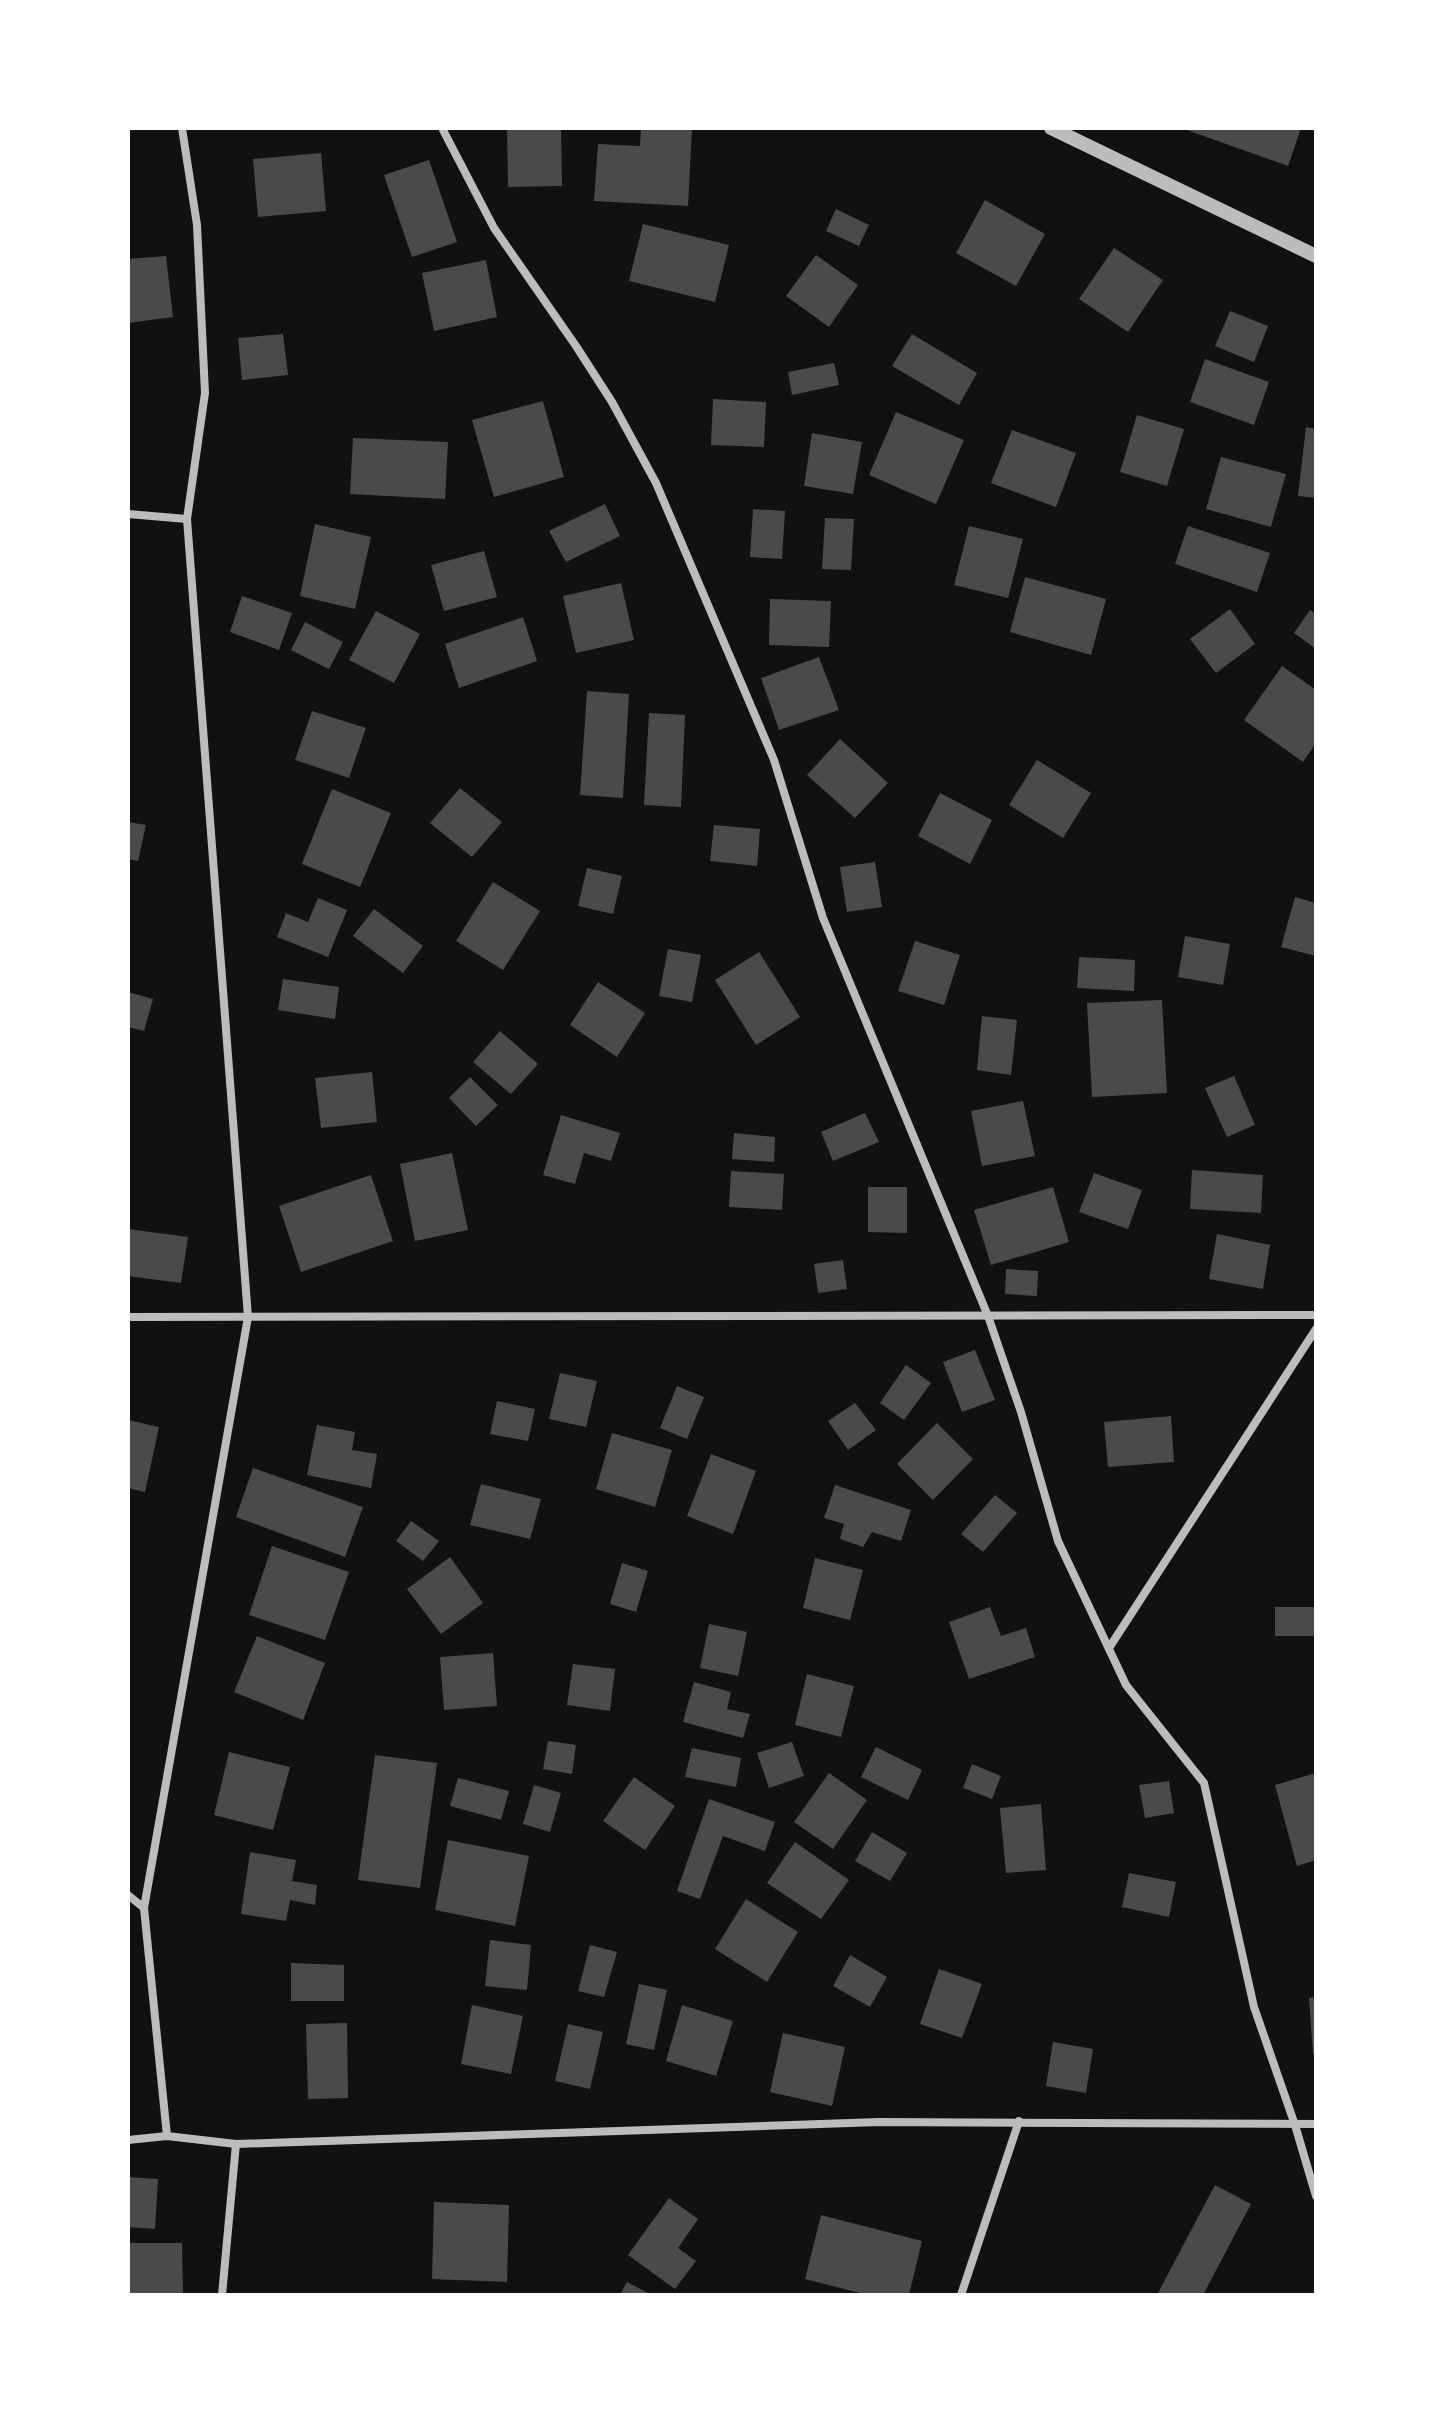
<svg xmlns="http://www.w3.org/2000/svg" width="1444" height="2423" font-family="Bitter,serif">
	<rect width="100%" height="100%" fill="#111"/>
	<g fill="#4a4a4a">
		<path d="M507,128H561L562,186L508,187Z"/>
		<path d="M641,128H692L688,206L594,201L598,144L640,146Z"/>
		<path d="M1181,128H1301L1288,166Z"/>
		<path d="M321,153L326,211L258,217L253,159Z"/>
		<path d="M429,160L457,242L412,257L384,175Z"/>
		<path d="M985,200L1045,234L1016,286L956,253Z"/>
		<path d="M836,209L869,225L859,246L826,231Z"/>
		<path d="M643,224L729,245L715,302L629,281Z"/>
		<path d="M1114,248L1163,280L1128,332L1079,299Z"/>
		<path d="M816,255L858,285L829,327L786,296Z"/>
		<path d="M166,256L173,317L128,323V259Z"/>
		<path d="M486,260L497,317L434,331L422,273Z"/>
		<path d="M1230,311L1268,326L1254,362L1215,346Z"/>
		<path d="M283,334L288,375L242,380L238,338Z"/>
		<path d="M912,334L977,373L959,405L892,366Z"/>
		<path d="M1205,359L1269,382L1254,425L1190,402Z"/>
		<path d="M834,363L839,385L792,395L788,372Z"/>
		<path d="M713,399L766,402L764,447L711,445Z"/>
		<path d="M543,401L564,477L494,497L472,420Z"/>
		<path d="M896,412L964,440L936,504L869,475Z"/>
		<path d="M1137,415L1184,429L1167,486L1120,472Z"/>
		<path d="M1306,427L1316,429V498L1298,496Z"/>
		<path d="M1012,430L1076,453L1056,507L991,483Z"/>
		<path d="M812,433L862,442L853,494L804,486Z"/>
		<path d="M353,438L448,442L445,499L350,494Z"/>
		<path d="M1221,457L1286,474L1271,527L1206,509Z"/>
		<path d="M605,504L620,536L566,562L549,531Z"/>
		<path d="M753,509L785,511L782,559L750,557Z"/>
		<path d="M825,518L854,519L851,570L822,569Z"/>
		<path d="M315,524L371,537L355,609L300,596Z"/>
		<path d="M969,526L1023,539L1008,598L954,585Z"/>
		<path d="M1188,526L1270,553L1257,592L1175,564Z"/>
		<path d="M484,551L497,597L444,611L431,565Z"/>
		<path d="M1025,577L1106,599L1091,655L1010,632Z"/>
		<path d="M621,583L634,640L576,653L563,596Z"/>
		<path d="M242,596L292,613L279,650L230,632Z"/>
		<path d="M770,599L831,601L829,647L769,645Z"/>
		<path d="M1230,609L1255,644L1216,673L1190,639Z"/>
		<path d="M1310,610L1316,614V649L1294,633Z"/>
		<path d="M376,611L420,634L394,683L349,660Z"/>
		<path d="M523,617L537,661L459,688L445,644Z"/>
		<path d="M305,622L343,642L329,669L291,650Z"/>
		<path d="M819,657L839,710L779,730L761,678Z"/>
		<path d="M1282,666L1316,690V743L1303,762L1244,720Z"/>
		<path d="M587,691L629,694L623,798L580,795Z"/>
		<path d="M312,711L366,728L349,778L295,760Z"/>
		<path d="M649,713L685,715L681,807L644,805Z"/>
		<path d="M840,739L888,783L855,818L807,775Z"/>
		<path d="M1037,760L1091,793L1063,838L1009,805Z"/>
		<path d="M460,788L502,822L472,857L430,823Z"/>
		<path d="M332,789L391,813L360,887L302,864Z"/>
		<path d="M940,793L992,820L970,864L918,836Z"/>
		<path d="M128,822L146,825L138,861L128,859Z"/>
		<path d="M714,825L760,829L757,866L710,861Z"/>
		<path d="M875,862L882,907L847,912L840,867Z"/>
		<path d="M587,868L622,876L613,914L578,906Z"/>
		<path d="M493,882L540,911L503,970L456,941Z"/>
		<path d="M1295,897L1316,903V956L1281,947Z"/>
		<path d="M318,898L347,910L328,957L277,937L286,913L308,922Z"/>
		<path d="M374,909L423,946L403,973L353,936Z"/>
		<path d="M1185,936L1230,944L1223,985L1178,977Z"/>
		<path d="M915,941L960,955L944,1005L898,991Z"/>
		<path d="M668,949L701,955L692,1002L659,996Z"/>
		<path d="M759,952L800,1017L756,1045L715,980Z"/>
		<path d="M1079,957L1135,960L1134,991L1077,988Z"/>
		<path d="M283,979L339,987L335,1019L278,1010Z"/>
		<path d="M598,982L645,1013L617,1057L570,1025Z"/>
		<path d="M128,992L153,999L144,1031L128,1027Z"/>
		<path d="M1162,1000L1167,1093L1092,1097L1087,1003Z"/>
		<path d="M982,1016L1017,1020L1011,1075L977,1070Z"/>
		<path d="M500,1031L538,1064L511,1094L473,1062Z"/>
		<path d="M372,1072L377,1122L321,1128L315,1078Z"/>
		<path d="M1234,1076L1255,1125L1227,1137L1205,1088Z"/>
		<path d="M470,1077L498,1105L476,1126L449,1098Z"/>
		<path d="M1023,1101L1035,1156L982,1166L971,1111Z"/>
		<path d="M865,1113L879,1142L833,1161L821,1132Z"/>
		<path d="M561,1115L620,1133L611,1161L584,1153L575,1184L543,1175Z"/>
		<path d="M734,1133L775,1137L774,1162L732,1159Z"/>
		<path d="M452,1153L468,1230L415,1241L400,1164Z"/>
		<path d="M1192,1170L1263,1175L1261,1213L1190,1209Z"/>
		<path d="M731,1171L784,1174L782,1210L729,1207Z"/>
		<path d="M1094,1173L1142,1190L1128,1229L1079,1212Z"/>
		<path d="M371,1175L393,1241L301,1272L279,1206Z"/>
		<path d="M868,1187H907V1233L868,1232Z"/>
		<path d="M1053,1187L1069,1242L991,1265L974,1210Z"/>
		<path d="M128,1229L188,1237L181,1283L128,1276Z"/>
		<path d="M1217,1234L1270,1245L1263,1289L1209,1279Z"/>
		<path d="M843,1260L847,1289L818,1293L814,1264Z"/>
		<path d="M1006,1269L1038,1271L1037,1296L1005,1294Z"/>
		<path d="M975,1350L995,1400L962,1412L943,1362Z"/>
		<path d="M906,1365L931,1383L904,1420L880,1403Z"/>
		<path d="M560,1373L597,1381L586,1427L549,1419Z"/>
		<path d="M677,1386L704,1397L687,1439L660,1428Z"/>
		<path d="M497,1401L535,1409L528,1441L490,1434Z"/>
		<path d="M855,1403L876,1430L848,1450L828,1421Z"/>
		<path d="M1171,1416L1174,1462L1108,1467L1104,1422Z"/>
		<path d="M128,1420L159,1427L145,1492L128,1488Z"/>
		<path d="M937,1423L973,1459L933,1500L897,1464Z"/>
		<path d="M317,1425L355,1432L352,1450L377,1454L371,1488L307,1475Z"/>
		<path d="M612,1433L672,1450L655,1507L596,1489Z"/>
		<path d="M711,1454L756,1471L733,1534L687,1516Z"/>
		<path d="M253,1468L363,1507L345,1557L236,1517Z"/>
		<path d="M481,1484L541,1499L530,1539L470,1525Z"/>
		<path d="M835,1485L911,1510L901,1541L872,1532L863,1547L840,1539L844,1524L824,1518Z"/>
		<path d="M995,1495L1017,1513L983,1552L961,1534Z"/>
		<path d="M411,1521L439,1541L423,1561L396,1541Z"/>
		<path d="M272,1546L349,1572L325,1640L249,1615Z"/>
		<path d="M450,1557L483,1603L441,1634L407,1589Z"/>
		<path d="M815,1558L863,1570L850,1620L803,1608Z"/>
		<path d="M622,1563L648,1571L636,1612L610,1604Z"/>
		<path d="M990,1607L1001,1636L1026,1628L1035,1657L969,1679L949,1622Z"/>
		<rect x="1275" y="1607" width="41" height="29"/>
		<path d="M709,1624L747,1632L738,1676L700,1668Z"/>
		<path d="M257,1636L325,1663L303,1720L234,1692Z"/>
		<path d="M493,1653L497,1706L444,1710L440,1657Z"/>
		<path d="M573,1664L615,1669L610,1711L567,1705Z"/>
		<path d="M807,1674L854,1686L841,1737L795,1725Z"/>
		<path d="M694,1682L731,1692L727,1709L750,1714L743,1738L683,1722Z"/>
		<path d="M548,1741L576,1745L572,1774L543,1769Z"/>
		<path d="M792,1742L804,1776L769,1788L757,1753Z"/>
		<path d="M876,1747L922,1770L908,1800L861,1777Z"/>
		<path d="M692,1748L741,1758L736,1787L685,1777Z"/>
		<path d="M229,1752L290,1767L273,1830L214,1815Z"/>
		<path d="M375,1755L437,1763L420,1888L358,1880Z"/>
		<path d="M972,1764L1001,1776L992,1799L963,1788Z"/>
		<path d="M829,1773L867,1800L833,1849L794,1822Z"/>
		<path d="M1316,1773V1860L1297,1866L1275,1785Z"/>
		<path d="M634,1777L675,1806L645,1850L603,1821Z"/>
		<path d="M458,1778L509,1791L501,1820L450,1806Z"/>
		<path d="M1169,1781L1174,1813L1145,1818L1139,1785Z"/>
		<path d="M534,1785L561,1793L550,1832L523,1824Z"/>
		<path d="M709,1799L775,1822L765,1851L723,1836L700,1899L677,1891Z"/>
		<path d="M1041,1804L1046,1870L1006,1873L1000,1808Z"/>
		<path d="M872,1832L907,1853L890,1881L855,1861Z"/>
		<path d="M448,1840L529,1856L515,1926L435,1910Z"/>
		<path d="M795,1842L849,1880L821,1919L767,1883Z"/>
		<path d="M250,1852L296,1860L292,1881L317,1885L315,1905L290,1900L286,1921L241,1914Z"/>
		<path d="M1129,1873L1176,1882L1169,1917L1122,1907Z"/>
		<path d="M746,1899L798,1932L767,1982L715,1949Z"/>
		<path d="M490,1940L531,1945L527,1990L485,1986Z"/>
		<path d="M590,1945L617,1952L604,1997L578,1991Z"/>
		<path d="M850,1955L887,1977L870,2007L833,1986Z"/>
		<path d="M291,1963L344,1965V2001H291Z"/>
		<path d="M939,1969L982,1984L962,2038L920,2024Z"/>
		<path d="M639,1984L667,1990L654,2050L626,2044Z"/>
		<path d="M1316,1997V2054H1313L1309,1998Z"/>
		<path d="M472,2005L523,2016L511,2074L461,2064Z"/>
		<path d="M682,2005L733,2021L716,2076L666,2061Z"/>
		<path d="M347,2023L348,2098L308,2099L306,2024Z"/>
		<path d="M568,2024L603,2032L590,2089L555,2081Z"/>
		<path d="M783,2033L845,2047L832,2106L770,2092Z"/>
		<path d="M1053,2042L1093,2049L1086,2093L1046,2086Z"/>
		<path d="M128,2177L158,2179L155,2229L128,2227Z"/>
		<path d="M1215,2185L1251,2204L1203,2295H1161L1158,2293Z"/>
		<path d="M669,2198L698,2219L678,2248L696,2261L675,2289L628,2255Z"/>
		<path d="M434,2202L509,2205L507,2282L432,2279Z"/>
		<path d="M821,2215L922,2241L909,2295H868L805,2279Z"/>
		<path d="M128,2243H182L183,2293H128Z"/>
		<path d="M627,2282L652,2295H620Z"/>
	</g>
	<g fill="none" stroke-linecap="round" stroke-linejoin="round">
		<g stroke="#bcbcbc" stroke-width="8">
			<path d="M442,128L494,228L576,346L612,402L656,483L774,760L823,918L988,1316L1021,1412L1058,1541L1126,1685L1204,1783L1254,2007L1295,2125L1316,2196"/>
			<path d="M128,514L187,519"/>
			<path d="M128,1317L1316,1315"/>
			<path d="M1109,1648L1316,1329"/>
			<path d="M128,1895L144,1908"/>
			<path d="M167,2136L144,1908L248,1317L187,519L205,393L197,225L182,128"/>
			<path d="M128,2140L167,2136L236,2144L879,2122L1316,2124"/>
			<path d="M222,2295L236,2144"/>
			<path d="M961,2295L1019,2121"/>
		</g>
		<path stroke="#bcbcbc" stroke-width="14" d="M1051,128L1316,256"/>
	</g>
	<rect width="1444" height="2423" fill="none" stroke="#ffffff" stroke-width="260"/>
</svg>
